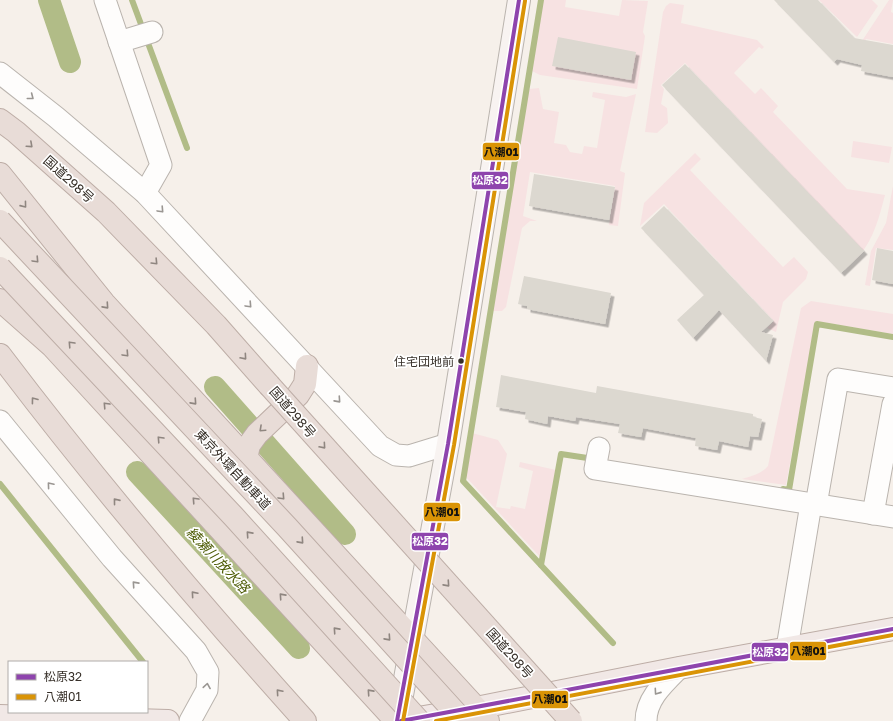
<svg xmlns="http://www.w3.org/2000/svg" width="893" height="721" font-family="'Golos Text','Noto Sans JP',sans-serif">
	<defs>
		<filter id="shadow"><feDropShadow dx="3.5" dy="3.5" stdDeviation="0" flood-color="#0004"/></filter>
	</defs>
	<rect width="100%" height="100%" fill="#f6f0ea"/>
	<g fill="#f7e2e2">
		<path d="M543,0H566L565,7L619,16L622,0L648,1L643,32L645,36L637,89L540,75L532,71Z"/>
		<path d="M819,0H872L878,6L857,37Z"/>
		<path d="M889,0H893L891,12L893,13V44L866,39L864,45L860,44Z"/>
		<path d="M670,3L684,5L681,23L757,40L764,47L762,49L759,47L734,73L755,94L761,88L778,106L773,112L847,189L885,195C879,218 872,247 852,262L859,246L685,63L661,85L664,89L661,104L667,108L668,123L657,133L645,132L663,12L666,6Z"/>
		<path d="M539,88L543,109L559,112L554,143L566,145L570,152L582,154L584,146L597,148L605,100L592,97L593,92L626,97L636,94L620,171L625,173L618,226L609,225L615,186L530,172L523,216L537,221H530L522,228L506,307L502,311H492L529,89Z"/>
		<path d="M853,141L892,147L889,163L851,157Z"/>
		<path d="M695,153L701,159L690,170L783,267L794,257L808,272L806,279L783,302L776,332L767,328L774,321L664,204L640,226L644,203Z"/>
		<path d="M893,186V250L876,248L870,286L865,285L871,251L886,223Z"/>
		<path d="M811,301L893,314V334L816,321L786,485L742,479C752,476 761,474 768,466L801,308Z"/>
		<path d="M472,433L498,440L507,454L496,507L510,509L511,506L525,509L533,471L519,467L520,462L556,470L541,558L465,476Z"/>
	</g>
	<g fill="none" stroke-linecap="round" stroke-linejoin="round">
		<g stroke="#b1bc87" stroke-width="6">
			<path d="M132,0L187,148"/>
			<path d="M541,0L463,481L613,643"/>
			<path d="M0,484L143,662"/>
			<path d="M783,489L789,490L817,324L893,337"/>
			<path d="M541,565L561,454L594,459"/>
		</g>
		<g stroke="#b1bc87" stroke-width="22">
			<path d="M49,0L70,62"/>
			<path d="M215,387L345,534"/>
			<path d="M137,472L299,648"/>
		</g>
	</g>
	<g fill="#dcd8d0" filter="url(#shadow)">
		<path d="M774,0H818L854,38L893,45V77L861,71L862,65L837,59L834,62Z"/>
		<path d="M558,37L636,52L631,80L552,66Z"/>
		<path d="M685,64L864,251L841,273L662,85Z"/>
		<path d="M534,174L615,187L609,220L529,206Z"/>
		<path d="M664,206L773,321L761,332L773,335L766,361L719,310L693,338L677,320L704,295L641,228Z"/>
		<path d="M877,248L893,251V284L872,280Z"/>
		<path d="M524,276L611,293L605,324L527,309V306L518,304Z"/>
		<path d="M501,375L596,393L597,386L753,414V417L762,419L758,437L750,436L748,447L719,441L717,450L695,446L696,438L643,428L641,437L618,433L620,424L576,417L575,421L548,416L547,424L525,419L526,412L496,407Z"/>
	</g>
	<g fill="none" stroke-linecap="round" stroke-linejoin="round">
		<g stroke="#bab4ae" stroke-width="23">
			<g id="street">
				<path d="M105,0L161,165L145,193"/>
				<path d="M119,42L152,32"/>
				<path d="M0,73L56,117L145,193L380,446L396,455L409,456L448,444"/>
				<path d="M0,421L112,558L196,651L208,672L207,690L190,721"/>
				<path d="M599,448L595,469L893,517"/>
				<path d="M816,505L838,379L893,388"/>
				<path d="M873,514L893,404"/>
				<path d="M787,648L811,504"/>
				<path d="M646,721C646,699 664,683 679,668"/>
			</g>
		</g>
		<g stroke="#bab4ae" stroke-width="24">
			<path id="secondary" d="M398,717L448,444L519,0"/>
		</g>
		<g stroke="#bdada6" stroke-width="24">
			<g id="primary">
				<path d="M0,716L168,721"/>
				<path d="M401,721L476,708L679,668L893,629"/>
			</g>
		</g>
		<g stroke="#bdada6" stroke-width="24">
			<g id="highway">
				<path d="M0,120L16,132L106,212L216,325L269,385"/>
				<path d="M0,174L104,303L488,721"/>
				<path d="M0,300L52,346L396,721"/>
				<path d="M0,355C96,482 199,603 305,721"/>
				<path d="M246,459L249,445L257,434L298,395L305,384L307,366"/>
			</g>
		</g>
		<use href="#street" stroke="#fefdfc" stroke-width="21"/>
		<use href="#secondary" stroke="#f8f3f1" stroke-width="22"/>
		<use href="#primary" stroke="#f1e8e6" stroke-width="22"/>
		<use href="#highway" stroke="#e8dcd7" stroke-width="22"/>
		<g stroke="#bdada6" stroke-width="24" stroke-linecap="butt">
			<g id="highway-bridge">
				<path d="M0,221L287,527L463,721"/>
				<path d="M0,268L234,517L419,721"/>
				<path d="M269,385L571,721"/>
			</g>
		</g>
		<use href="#highway-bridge" stroke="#e8dcd7" stroke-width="22"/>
		<g stroke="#fff" stroke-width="7">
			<g id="bus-1">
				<path d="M397,721L448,444L519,0"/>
				<path d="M401,721L893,629"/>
			</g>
		</g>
		<g stroke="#fff" stroke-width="7">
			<g id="bus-2">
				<path d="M403,721L454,445L525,1"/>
				<path d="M436,721L893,635"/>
			</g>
		</g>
		<use href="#bus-1" stroke="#8e44ad" stroke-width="4"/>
		<use href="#bus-2" stroke="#da9406" stroke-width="4"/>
	</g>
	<defs><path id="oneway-chevron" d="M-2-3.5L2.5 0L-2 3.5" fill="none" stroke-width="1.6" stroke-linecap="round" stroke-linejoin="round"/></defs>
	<g stroke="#9a9692">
		<use href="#oneway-chevron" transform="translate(31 97) rotate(38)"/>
		<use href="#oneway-chevron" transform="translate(161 210) rotate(47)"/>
		<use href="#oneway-chevron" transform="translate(249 305) rotate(47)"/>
		<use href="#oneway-chevron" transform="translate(338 400) rotate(48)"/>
		<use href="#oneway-chevron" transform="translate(50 485) rotate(-130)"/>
		<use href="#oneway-chevron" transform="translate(135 584) rotate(-132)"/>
		<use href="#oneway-chevron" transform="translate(207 686) rotate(-81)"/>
		<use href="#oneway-chevron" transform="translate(657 692) rotate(125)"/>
	</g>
	<g stroke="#8f8680">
		<use href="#oneway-chevron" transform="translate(30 145) rotate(42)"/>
		<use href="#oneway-chevron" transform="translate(24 205) rotate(51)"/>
		<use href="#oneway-chevron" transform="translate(36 260) rotate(47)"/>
		<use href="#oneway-chevron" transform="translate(155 262) rotate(46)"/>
		<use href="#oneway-chevron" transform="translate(106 306) rotate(48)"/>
		<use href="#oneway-chevron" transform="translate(71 344) rotate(-133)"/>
		<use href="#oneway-chevron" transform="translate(126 354) rotate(47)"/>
		<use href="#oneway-chevron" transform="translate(244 357) rotate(49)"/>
		<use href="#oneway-chevron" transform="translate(34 400) rotate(-127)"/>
		<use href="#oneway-chevron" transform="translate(194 402) rotate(48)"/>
		<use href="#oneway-chevron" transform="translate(106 405) rotate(-133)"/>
		<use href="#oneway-chevron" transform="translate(262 429) rotate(137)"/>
		<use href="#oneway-chevron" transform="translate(160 439) rotate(-133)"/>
		<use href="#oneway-chevron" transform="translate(323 446) rotate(49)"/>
		<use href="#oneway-chevron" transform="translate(282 497) rotate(47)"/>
		<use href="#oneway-chevron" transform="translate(195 500) rotate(-133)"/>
		<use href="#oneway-chevron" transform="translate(116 501) rotate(-129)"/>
		<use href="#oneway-chevron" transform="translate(249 534) rotate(-132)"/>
		<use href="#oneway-chevron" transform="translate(301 541) rotate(48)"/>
		<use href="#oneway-chevron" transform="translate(447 584) rotate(48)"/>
		<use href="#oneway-chevron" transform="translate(194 594) rotate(-131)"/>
		<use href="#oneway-chevron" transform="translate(282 596) rotate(-132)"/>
		<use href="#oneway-chevron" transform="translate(336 630) rotate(-132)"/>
		<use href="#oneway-chevron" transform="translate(388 638) rotate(48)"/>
		<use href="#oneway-chevron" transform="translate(279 692) rotate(-131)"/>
		<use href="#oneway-chevron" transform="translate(370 692) rotate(-132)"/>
	</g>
	<circle fill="#362f28" stroke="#fff" stroke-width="1.5" cx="461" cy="361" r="3.5"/>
	<g text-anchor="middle" stroke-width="3.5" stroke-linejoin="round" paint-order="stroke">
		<g font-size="12" fill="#362f28" stroke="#fff" text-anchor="end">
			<text x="454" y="366">住宅団地前</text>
		</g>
		<g font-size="13" fill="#362f28" stroke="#fff">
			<text transform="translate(69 179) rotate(42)" y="5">国道298号</text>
			<text transform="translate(293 412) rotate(49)" y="5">国道298号</text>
			<text transform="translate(233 469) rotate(47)" y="5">東京外環自動車道</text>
			<text transform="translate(510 653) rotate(48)" y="5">国道298号</text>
		</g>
		<g font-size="14" font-style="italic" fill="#4e5d07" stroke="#fff">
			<text transform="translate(218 560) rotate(47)" y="5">綾瀬川放水路</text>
		</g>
	</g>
	<g stroke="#fff" stroke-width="1.5">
		<rect x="482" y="142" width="38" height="19" rx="4" fill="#da9406"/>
		<rect x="471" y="171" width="38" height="19" rx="4" fill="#8e44ad"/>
		<rect x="423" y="502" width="38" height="20" rx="4" fill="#da9406"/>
		<rect x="411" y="532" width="38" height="19" rx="4" fill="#8e44ad"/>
		<rect x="789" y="641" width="38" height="20" rx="4" fill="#da9406"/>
		<rect x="751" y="642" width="38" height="20" rx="4" fill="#8e44ad"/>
		<rect x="531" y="690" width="38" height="19" rx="4" fill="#da9406"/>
	</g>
	<g font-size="11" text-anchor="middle" font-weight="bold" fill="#fff">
		<text x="490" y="184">松原32</text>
		<text x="430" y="545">松原32</text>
		<text x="770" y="656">松原32</text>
	</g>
	<g font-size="11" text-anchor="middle" font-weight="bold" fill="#111">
		<text x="501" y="156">八潮01</text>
		<text x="442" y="516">八潮01</text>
		<text x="808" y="655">八潮01</text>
		<text x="550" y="703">八潮01</text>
	</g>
	<rect x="8" y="661" width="140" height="52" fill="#ffffff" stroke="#afaca9"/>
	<rect x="16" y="674" width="20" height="6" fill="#8e44ad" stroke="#afaca9"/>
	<text x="44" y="681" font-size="12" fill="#362f28">松原32</text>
	<rect x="16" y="694" width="20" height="6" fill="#da9406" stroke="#afaca9"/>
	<text x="44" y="701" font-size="12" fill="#362f28">八潮01</text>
</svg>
